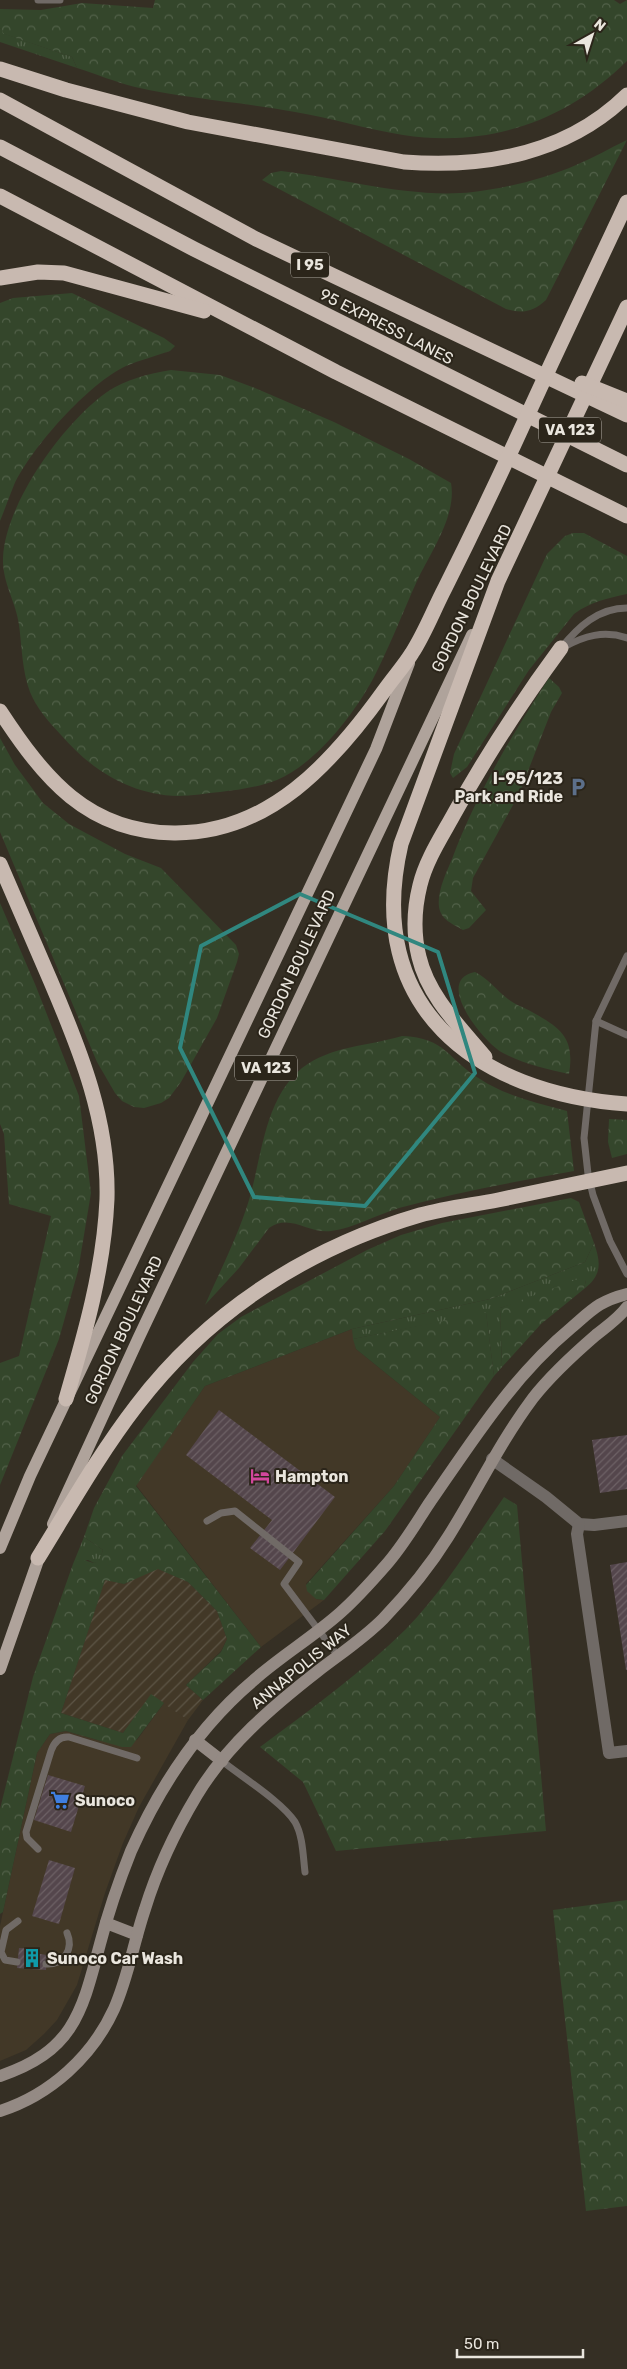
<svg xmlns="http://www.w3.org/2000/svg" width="627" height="2369" font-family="Rubik,sans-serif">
	<defs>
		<pattern id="industrial-furrows" width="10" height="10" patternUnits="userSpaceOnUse" patternTransform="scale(1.25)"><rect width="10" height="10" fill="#423827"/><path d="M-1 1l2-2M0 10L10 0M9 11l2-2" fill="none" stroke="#5d5546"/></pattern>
		<pattern id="grass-tufts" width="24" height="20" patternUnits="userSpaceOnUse" patternTransform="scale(1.25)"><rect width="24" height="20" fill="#34462b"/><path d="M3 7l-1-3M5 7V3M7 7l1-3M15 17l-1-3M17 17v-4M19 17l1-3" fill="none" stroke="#526149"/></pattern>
		<pattern id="forest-crowns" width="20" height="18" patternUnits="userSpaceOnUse" patternTransform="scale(1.25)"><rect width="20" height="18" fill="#34462b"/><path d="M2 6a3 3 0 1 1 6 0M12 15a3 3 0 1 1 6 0" fill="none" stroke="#526149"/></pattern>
		<pattern id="building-hatch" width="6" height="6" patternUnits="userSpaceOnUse" patternTransform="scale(1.25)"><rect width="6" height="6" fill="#54464c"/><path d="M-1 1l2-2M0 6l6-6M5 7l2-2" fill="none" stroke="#6d6165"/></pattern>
	</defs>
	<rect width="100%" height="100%" fill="#352f24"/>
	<g fill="#423827">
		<path d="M352,1329L356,1349L440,1417L394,1486L306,1584L316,1599L324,1600L261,1647L136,1485L205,1386Z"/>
		<path d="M164,1703L188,1720L139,1807L123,1843L105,1893L77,1985L57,2020L44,2034L26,2050L0,2061V1926L37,1753L50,1734L66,1731L101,1741L137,1740Z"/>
	</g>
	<path fill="url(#industrial-furrows)" d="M157,1568L188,1582L217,1611L227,1639L221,1651L186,1685L203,1700L188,1720L151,1695L123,1733L61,1713L105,1579L124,1584Z"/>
	<g fill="url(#grass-tufts)">
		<path d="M0,28L5,34L72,57L77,68L0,42Z"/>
		<path d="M594,1243C601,1263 602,1275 584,1289L586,1280L500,1308L502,1367L494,1376L486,1313L353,1339L352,1329L490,1299L585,1262Z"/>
		<path d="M84,1537L103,1550L99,1562L94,1563L88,1560L73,1564Z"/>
	</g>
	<g fill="url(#forest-crowns)">
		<path d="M155,0H614L620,4L627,0V61C565,122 488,148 403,135C366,129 331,118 295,112C242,102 188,99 135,87C115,82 96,74 77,68L72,57L4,34L0,28V9L41,10L82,3L153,8Z"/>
		<path d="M627,140L546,300C533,312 522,314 506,309L262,180L271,173L281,171C341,178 412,199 473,192C507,188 544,179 576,165C593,158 610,148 627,140Z"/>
		<path d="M72,293L164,338L175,346L170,351C156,356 140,360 126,366C89,383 31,448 14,485C9,497 5,509 0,521V303L13,298Z"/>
		<path d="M171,370L220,375L255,388L334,422L409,459L451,483C457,516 430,553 417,581C403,612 391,643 376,673C357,711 317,763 277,780C259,787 239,790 220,792C207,793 192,796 178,796C131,795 91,770 61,735C49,722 37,709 30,692C22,671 22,647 19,625C16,602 2,582 3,558C5,504 63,423 107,392C126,379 148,374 171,370Z"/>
		<path d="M573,533H584L627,556V594C608,598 590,602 574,614L529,670L467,767L453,778L450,773L454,754L547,554L565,536Z"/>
		<path d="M549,678L559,687L562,693L551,712L519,794L473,878L471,891L486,910L469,928L463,930C453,924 441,920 439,907C437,892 446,873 452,859C476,795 511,736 549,678Z"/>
		<path d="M0,738L15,765L43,803L69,824L125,854L161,868L236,945L239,954L237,962L217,1018L181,1082L169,1098L161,1103L144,1108L134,1107L122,1101L115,1093L97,1062L0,832Z"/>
		<path d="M0,903L35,984L79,1096L91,1193L78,1271L59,1339L0,1485V1363L19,1356L51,1216L9,1204L4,1134L0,1124Z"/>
		<path d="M475,972C489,979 496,990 508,999C515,1005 524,1007 532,1012C561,1028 575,1038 569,1074C546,1069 524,1064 503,1053C485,1044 432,980 475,972Z"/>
		<path d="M402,1036C447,1038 447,1059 480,1079C506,1096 537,1103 567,1111L574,1171C515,1182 456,1192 399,1208C376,1215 354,1228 331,1231C308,1234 290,1213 269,1228L239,1268L205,1305C220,1271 238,1236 249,1200C262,1157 264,1099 302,1068C330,1046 369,1046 402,1036Z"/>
		<path d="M609,1119L627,1120V1154L612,1158L608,1142Z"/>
		<path d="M571,1198L579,1202L594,1243L585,1262L490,1299L352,1329L205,1386L136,1486L261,1647L203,1700L186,1685L221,1652L227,1639L217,1611L188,1582L158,1569L124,1584L105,1580L61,1713L123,1733L151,1694L164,1703L131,1747H122L66,1731L50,1734L37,1753L3,1912L0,1914V1809L33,1677L73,1564L80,1559L94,1563L99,1561L103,1550L84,1537L94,1508L122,1456L193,1362L218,1334L241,1317L367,1250L401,1235L442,1223Z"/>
		<path d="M578,1279L586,1280L584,1289L541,1324L502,1367L500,1308Z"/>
		<path d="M486,1312L494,1376L385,1531L324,1600L316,1599L307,1591L306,1585L394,1486L440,1417L356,1349L353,1339Z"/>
		<path d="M504,1497L517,1505L546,1831L336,1851L303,1782L260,1747C310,1710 362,1672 406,1629C444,1590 473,1541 504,1497Z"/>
		<path d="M627,1900V2206L586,2211L553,1910Z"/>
	</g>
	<g fill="url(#building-hatch)">
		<path d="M219,1410L335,1497L280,1570L250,1548L272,1520L186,1455Z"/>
		<path d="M627,1435V1489L600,1493L592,1440Z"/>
		<path d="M627,1562V1670H626L610,1565Z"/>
		<path d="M48,1775L85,1786L71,1832L34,1820Z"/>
		<path d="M49,1860L75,1868L59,1924L32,1916Z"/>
		<path d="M19,1948L34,1949L33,1953L47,1955L46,1970L17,1968Z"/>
	</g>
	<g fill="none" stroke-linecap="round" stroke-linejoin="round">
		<g stroke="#706a66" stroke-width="7">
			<path d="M38,0H60"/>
			<path d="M564,647C584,636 604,630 627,638"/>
			<path d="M561,648C578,627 598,608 627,608"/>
			<path d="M627,956L596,1021L584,1138L588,1174L593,1195L610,1241L627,1274"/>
			<path d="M596,1021L627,1035"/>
			<path d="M207,1521L221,1513L235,1511L299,1562L284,1584L338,1656"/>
			<path d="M222,1761C242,1777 282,1802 295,1822C303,1836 303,1856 305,1872"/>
			<path d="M38,1849L27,1838L26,1832L51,1751C54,1742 59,1736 69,1737L137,1758"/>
			<path d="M17,1962L5,1960L1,1952L6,1930L18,1921"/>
			<path d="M46,1964C64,1965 74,1949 67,1933"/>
		</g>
		<g stroke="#706a66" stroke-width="12">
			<path d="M492,1459L546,1497L579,1524L594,1525L627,1521"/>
			<path d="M579,1524L577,1534L609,1753L627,1751"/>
		</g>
		<g stroke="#948a84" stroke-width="12">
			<path d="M195,1740L222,1761"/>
			<path d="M106,1923L137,1935"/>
			<path d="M0,2076C74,2051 82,2012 100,1944C108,1913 119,1881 131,1851C160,1786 199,1726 254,1680C281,1656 313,1637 340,1613C357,1598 372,1581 386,1565C402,1547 415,1525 428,1505C471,1443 512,1377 571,1328C592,1310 599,1301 627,1294"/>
			<path d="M0,2111C50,2095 92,2057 114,2009C128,1978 134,1941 145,1909C157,1870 176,1830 197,1795C227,1745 273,1706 318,1671C340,1654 363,1639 383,1619C407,1594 430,1566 448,1537C477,1491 500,1442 533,1398C551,1375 574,1354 596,1335C607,1326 618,1319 627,1307"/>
		</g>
		<g stroke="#afa39b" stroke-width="12">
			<path d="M53,1524L139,1337L472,635"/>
			<path d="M0,1548L30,1476L376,749L409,663"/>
			<path d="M0,1669L42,1549"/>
		</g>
		<g stroke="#c8b9b0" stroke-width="15">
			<path d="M0,69L66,90L188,122L404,162C484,168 567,154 627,95"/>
			<path d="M0,100L256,239L627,415"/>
			<path d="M0,147L194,249L627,465"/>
			<path d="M0,196L336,372L627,516"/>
			<path d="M0,278L38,272L64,273L204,311"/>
			<path d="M627,307L498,581L401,844C363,1007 476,1093 627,1104"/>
			<path d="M582,383L627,401"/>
			<path d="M0,711C44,778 87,832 174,833C269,834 333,762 384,691C393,678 404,666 412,653C425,633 434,609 445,588C470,538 494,488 517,438C553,359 590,280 627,202"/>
			<path d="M0,864C17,903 34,942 51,982C81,1052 109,1122 107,1199C104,1268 85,1334 66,1399"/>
			<path d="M485,1057C460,1027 428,996 419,957C413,933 414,909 420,885C426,860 442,836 454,814C486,756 522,701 561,648"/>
			<path d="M38,1558C70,1506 100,1453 137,1405C208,1312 307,1248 420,1215C445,1208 472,1205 498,1200C541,1191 584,1182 627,1173"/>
		</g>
	</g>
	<path fill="none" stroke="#30877f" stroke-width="4" stroke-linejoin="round" d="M300,894L438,952L475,1073L365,1206L254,1197L180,1048L201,946Z"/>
	<defs>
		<g id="parking-bare" transform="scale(1.5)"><path d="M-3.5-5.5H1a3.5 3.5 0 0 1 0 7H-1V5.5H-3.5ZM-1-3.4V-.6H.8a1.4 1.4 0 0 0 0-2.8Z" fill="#5c6f8a" stroke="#2b251a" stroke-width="2.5" paint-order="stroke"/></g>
		<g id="hotel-bare" transform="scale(1.5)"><path d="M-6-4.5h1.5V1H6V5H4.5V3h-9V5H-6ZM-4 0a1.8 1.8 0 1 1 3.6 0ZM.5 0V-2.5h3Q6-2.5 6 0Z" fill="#d1479c" stroke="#2b251a" stroke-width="2.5" paint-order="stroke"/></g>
		<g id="supermarket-bare" transform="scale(1.5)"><path d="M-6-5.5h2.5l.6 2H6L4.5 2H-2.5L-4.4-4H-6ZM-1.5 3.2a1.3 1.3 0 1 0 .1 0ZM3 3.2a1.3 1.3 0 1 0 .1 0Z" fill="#3f7fe0" stroke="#2b251a" stroke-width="2.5" paint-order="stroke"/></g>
		<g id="building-bare" transform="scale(1.5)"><path d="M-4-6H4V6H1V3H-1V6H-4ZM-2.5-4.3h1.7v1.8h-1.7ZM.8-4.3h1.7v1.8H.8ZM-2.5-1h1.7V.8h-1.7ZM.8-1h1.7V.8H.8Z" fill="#0f9aa8" stroke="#2b251a" stroke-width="2.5" paint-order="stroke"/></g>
	</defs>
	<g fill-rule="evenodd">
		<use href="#parking-bare" x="578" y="787"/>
		<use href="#hotel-bare" x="260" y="1476"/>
		<use href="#supermarket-bare" x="60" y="1800"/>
		<use href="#building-bare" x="32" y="1958"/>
	</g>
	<g text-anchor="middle" stroke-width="4" stroke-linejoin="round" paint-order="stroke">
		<g fill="#2b251a" stroke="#b1aca3" stroke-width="1">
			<rect x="291" y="252.5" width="38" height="25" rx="4"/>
			<rect x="539" y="417.5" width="62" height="25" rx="4"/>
			<rect x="235" y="1055.5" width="62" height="25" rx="4"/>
		</g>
		<g font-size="15" font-weight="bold" fill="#eae6de">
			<text x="310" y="270">I 95</text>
			<text x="570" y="435">VA 123</text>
			<text x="266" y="1073">VA 123</text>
		</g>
		<g font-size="16" fill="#eae6de" stroke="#2b251a">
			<text transform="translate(387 326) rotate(27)" y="6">95 EXPRESS LANES</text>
			<text transform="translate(471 598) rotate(-64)" y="6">GORDON BOULEVARD</text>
			<text transform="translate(296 964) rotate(-65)" y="6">GORDON BOULEVARD</text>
			<text transform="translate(123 1330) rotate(-65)" y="6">GORDON BOULEVARD</text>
			<text transform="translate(301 1666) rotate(-39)" y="6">ANNAPOLIS WAY</text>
		</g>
		<g font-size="16" font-weight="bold" fill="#eae6de" stroke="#2b251a" text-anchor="start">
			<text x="563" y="784" text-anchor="end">I-95/123<tspan x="563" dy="18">Park and Ride</tspan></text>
			<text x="275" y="1482">Hampton</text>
			<text x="75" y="1806">Sunoco</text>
			<text x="47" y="1964">Sunoco Car Wash</text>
		</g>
	</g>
	<g transform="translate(592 35) rotate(39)" stroke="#2b251a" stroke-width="4" paint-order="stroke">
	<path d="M0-4L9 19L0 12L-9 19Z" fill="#eae6de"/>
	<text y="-8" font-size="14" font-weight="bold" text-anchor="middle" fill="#eae6de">N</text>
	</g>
	<path d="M457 2349v8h126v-8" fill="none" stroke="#eae6de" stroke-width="2.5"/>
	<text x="464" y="2349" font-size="15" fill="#eae6de" stroke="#2b251a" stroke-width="4" paint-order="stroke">50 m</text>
</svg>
